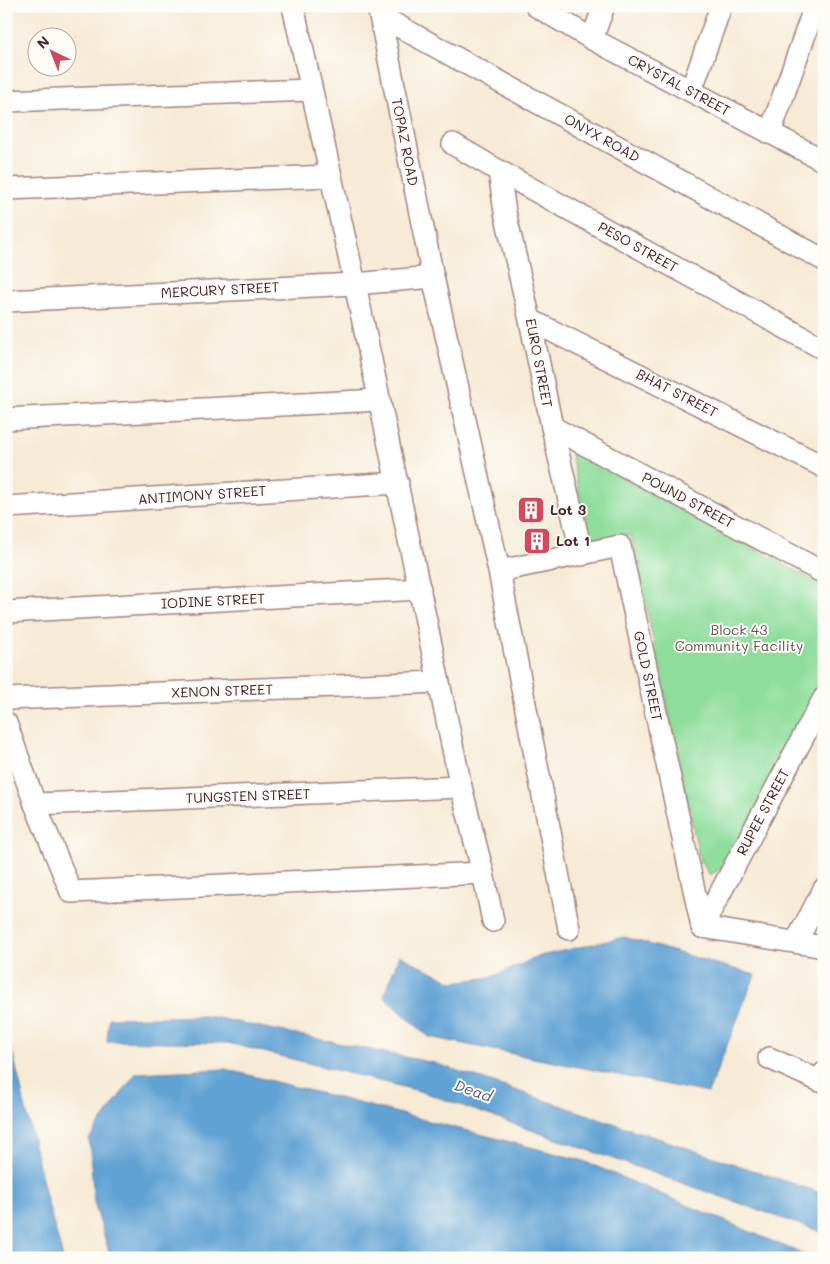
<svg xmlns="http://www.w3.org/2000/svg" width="830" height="1264" font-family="Mali,sans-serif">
	<rect width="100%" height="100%" fill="#fdfcf7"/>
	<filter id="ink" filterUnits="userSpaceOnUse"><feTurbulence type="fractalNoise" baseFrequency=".02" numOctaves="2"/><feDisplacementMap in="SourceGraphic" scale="10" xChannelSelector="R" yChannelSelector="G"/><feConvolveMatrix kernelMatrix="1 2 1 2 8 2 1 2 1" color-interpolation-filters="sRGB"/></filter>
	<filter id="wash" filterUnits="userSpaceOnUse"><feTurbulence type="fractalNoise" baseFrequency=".0096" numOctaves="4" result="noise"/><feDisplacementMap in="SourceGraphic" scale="20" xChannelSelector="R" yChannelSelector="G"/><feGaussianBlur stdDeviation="1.12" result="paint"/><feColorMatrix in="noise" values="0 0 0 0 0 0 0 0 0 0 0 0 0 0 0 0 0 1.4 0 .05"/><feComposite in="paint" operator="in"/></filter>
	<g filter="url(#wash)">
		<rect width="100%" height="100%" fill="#f6ead5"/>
		<path fill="#8edd9c" stroke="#6c7e64" d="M570,449L824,586V678L725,866L710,875L700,860L631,535L589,539Z"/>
		<g fill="#60a2d4" stroke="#556080">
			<path d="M624,937L755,975L708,1093L429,1037L384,997L399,955L453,982L492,977L540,956Z"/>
			<path d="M208,1016L434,1063L824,1194V1233L423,1092L228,1043L107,1041L109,1018Z"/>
			<path d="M6,1036L12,1050L47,1200L63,1258H6Z"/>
			<path d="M225,1069L581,1160L812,1258H111L94,1202L89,1139L136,1073Z"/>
		</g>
	</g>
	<g filter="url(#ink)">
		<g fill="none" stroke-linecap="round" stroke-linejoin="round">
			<g stroke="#a08480" stroke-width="24">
				<g id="minor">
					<path d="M293,6L355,284L461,787L483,873L493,921"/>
					<path d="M378,6L433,277L499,571L569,929"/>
					<path d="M536,6L592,39L824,161"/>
					<path d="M380,16L824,260"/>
					<path d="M592,39L604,6"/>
					<path d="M691,91L721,6"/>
					<path d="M6,101L311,90"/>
					<path d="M770,133L815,6"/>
					<path d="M453,144L499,171L824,349"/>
					<path d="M499,171L505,212L530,320L552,427L582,555"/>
					<path d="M6,189L331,176"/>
					<path d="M6,301L355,284L433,277"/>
					<path d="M530,320L824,467"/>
					<path d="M6,419L379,400"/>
					<path d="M552,427L824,573"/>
					<path d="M6,507L398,483"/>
					<path d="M499,571L620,546L702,927"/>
					<path d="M6,612L420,589"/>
					<path d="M6,699L438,682"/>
					<path d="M6,723L35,804L71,892L483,873"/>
					<path d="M35,804L461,787"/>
					<path d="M702,927L824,698"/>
					<path d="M702,927L824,947"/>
					<path d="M796,942L824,889"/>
					<path d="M769,1058L820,1081L824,1073"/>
				</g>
			</g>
			<use href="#minor" stroke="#fff" stroke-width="21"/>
		</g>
	</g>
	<defs>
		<g id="building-square" transform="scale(1.4375)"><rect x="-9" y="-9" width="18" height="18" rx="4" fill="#d1495b" stroke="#fdfcf7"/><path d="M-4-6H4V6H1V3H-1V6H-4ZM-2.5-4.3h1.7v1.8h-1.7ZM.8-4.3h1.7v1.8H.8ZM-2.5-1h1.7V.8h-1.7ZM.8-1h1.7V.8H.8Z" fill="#fff"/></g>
	</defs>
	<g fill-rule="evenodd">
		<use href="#building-square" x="531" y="510"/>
		<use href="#building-square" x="537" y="541"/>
	</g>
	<g text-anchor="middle" stroke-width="4" stroke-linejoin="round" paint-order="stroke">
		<g font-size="14" fill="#4a1f2b" stroke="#fdfcf7">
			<text transform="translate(679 85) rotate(28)" y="5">CRYSTAL STREET</text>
			<text transform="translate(602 138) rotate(29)" y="5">ONYX ROAD</text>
			<text transform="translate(405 142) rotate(79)" y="5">TOPAZ ROAD</text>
			<text transform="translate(638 247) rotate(29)" y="5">PESO STREET</text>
			<text transform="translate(220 290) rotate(-3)" y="5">MERCURY STREET</text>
			<text transform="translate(539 363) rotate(79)" y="5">EURO STREET</text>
			<text transform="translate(677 393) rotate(27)" y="5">BHAT STREET</text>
			<text transform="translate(202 495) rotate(-4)" y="5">ANTIMONY STREET</text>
			<text transform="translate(688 500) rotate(28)" y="5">POUND STREET</text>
			<text transform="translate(213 601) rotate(-3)" y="5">IODINE STREET</text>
			<text transform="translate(648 676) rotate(78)" y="5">GOLD STREET</text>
			<text transform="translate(222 691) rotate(-2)" y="5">XENON STREET</text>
			<text transform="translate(248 796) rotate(-2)" y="5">TUNGSTEN STREET</text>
			<text transform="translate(763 812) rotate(-62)" y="5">RUPEE STREET</text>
		</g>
		<g font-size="14" font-weight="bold" fill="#4a1f2b" stroke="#fdfcf7" text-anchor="start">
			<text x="550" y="515">Lot 3</text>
			<text x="556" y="546">Lot 1</text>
		</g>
		<g font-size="14" fill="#5e584d" stroke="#fdfcf7">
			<text x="739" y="635">Block 43<tspan x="739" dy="16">Community Facility</tspan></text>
		</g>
		<g font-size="15" font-style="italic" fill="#545a77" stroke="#fdfcf7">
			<text transform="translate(473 1091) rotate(19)" y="5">Dead</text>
		</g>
	</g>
	<rect width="830" height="1264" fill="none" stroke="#fdfcf7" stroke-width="25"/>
	<g transform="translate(52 52) rotate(317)"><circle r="24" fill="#fdfcf7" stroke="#b5a4a5"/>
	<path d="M0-4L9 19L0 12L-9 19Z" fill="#d1495b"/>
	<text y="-8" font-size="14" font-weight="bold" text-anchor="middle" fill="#4a1f2b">N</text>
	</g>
</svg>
